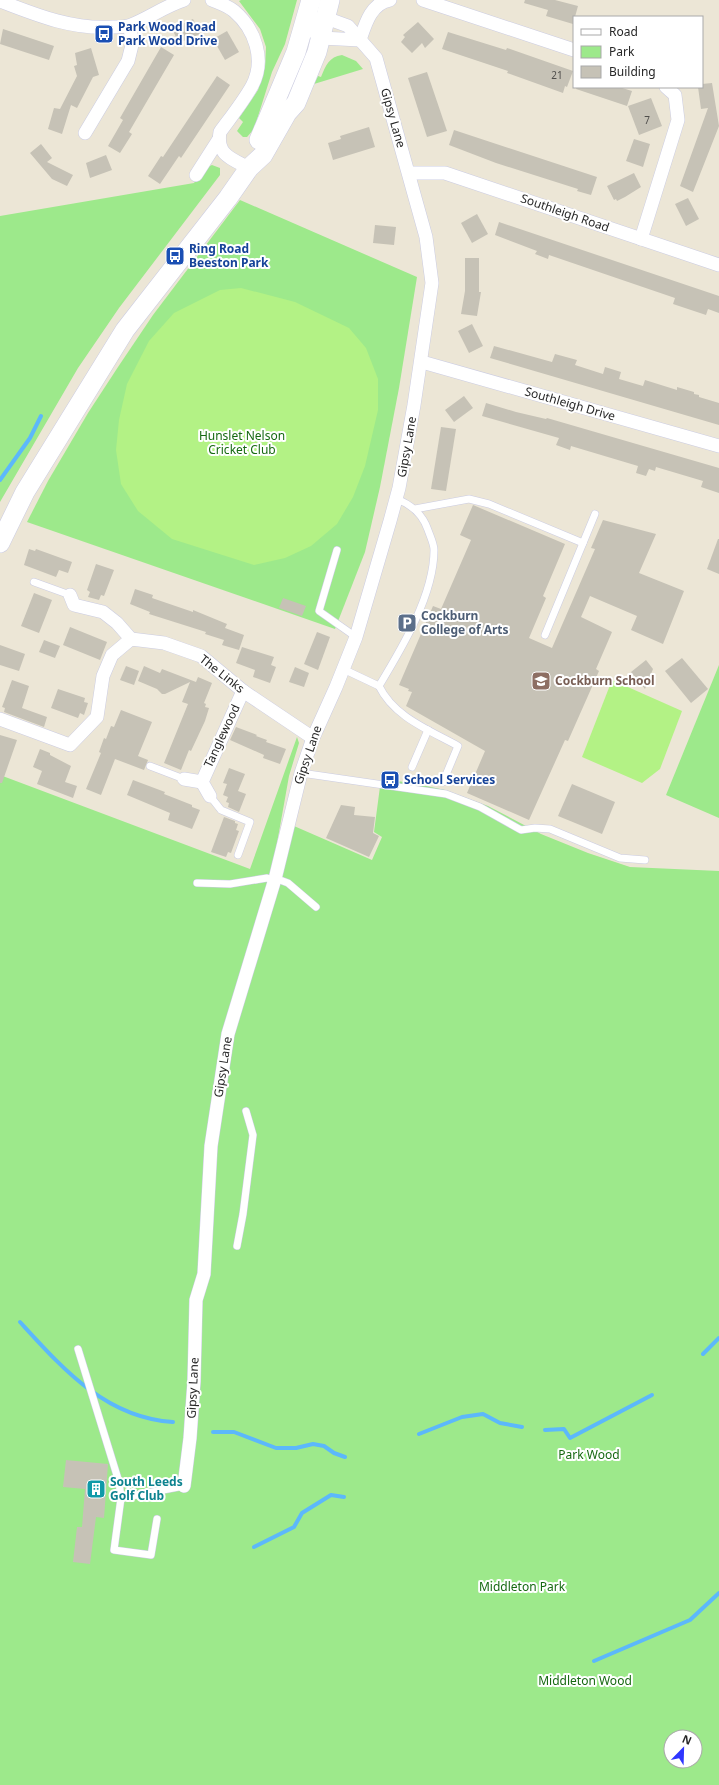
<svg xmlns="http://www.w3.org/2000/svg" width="719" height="1785" font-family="'Noto Sans',sans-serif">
	<rect width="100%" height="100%" fill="#ece6d6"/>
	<g fill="#9de98b" fill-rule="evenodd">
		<path d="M241,0H297L285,44L272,72L254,129L247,137H243L237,131L243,122L239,118L258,90L265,67L266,47L260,29L239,1Z"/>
		<path d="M342,55L356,61L363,69L314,84L318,76L321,77C326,65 329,57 342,55Z"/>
		<path d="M212,165L220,168V175L119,308L78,368L0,502V216L194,183L205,168Z"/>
		<path d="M240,200L417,277L399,388L380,487L365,552L335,629L27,522L48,481L88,413L118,367L153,315Z"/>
		<path d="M719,665V818L666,795Z"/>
		<path d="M297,737L299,743L289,776L271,877L294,826L372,860L382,837L374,832L381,779L412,783L445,790L488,806L541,834L588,853L630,867L719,871V1785H0V775L250,869ZM671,1737H695V1761H671Z"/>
	</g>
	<g fill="#b3f285">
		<path d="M241,288L295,302L349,328L366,348L378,379V410L365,466L353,497L337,524L311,546L285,558L254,565L172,539L138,511L121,484L116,450L119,420L127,384L149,341L174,313L220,290Z"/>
		<path d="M612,680L682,711L660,769L642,783L582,757Z"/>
	</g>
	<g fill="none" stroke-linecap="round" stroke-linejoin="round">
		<g stroke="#5cb8fb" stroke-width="4">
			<path d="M0,480L30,438L41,416"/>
			<path d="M20,1322C63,1369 106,1418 173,1422"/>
			<path d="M703,1354L719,1338"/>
			<path d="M545,1430L564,1429L570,1438L652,1395"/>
			<path d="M213,1432H234L276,1448H296L313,1444L324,1446L334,1453L345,1457"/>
			<path d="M419,1434L462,1417L483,1414L500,1423L522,1427"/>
			<path d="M254,1547L294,1527L302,1513L331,1495L344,1497"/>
			<path d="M594,1661L690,1620L719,1593"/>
		</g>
	</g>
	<g fill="#c6c2b6">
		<path d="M525,0H555L578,6L573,24L546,16L548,10L524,3Z"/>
		<path d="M193,19L200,34L179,43L172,29Z"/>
		<path d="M418,22L434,39L425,48L422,43L412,53L401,42L405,37L403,35Z"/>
		<path d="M3,29L54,46L49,60L0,44Z"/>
		<path d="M227,31L239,52L225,60L213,39Z"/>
		<path d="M448,32L506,50L507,48L573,71L567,87L565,86L563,93L507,73L508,71L442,49Z"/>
		<path d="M161,47L174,55L129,132L132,134L120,153L108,146L123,120L120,118Z"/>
		<path d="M91,48L99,75L93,77L77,108L71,105L62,134L48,129L54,108L60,109L77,76L74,66L77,65L75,53Z"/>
		<path d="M427,72L447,131L427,137L408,78Z"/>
		<path d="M217,76L230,85L181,158L179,156L160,184L148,176L161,156L163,157Z"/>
		<path d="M712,83L719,126L693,192L680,186L708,108L701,109L698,87H702V84Z"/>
		<path d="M577,87H619L632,91L627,106L576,89Z"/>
		<path d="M651,98L662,126L639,135L628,106Z"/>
		<path d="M369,127L375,147L333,160L328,143L341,139L340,136Z"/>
		<path d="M454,130L597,177L591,195L577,191L578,189L496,163L449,145Z"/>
		<path d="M634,139L650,144L643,167L626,161Z"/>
		<path d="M41,144L52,158L47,162L73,175L67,186L52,179L30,153Z"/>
		<path d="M106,155L112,170L90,178L86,163Z"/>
		<path d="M634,173L641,187L625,197L617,201L616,199L614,200L607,186Z"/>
		<path d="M688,198L699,219L686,226L675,204Z"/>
		<path d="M477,214L488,234L472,243L461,223Z"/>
		<path d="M499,222L719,296V313L708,309L706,315L673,304L675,298L549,255L548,259L535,254L537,251L495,235Z"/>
		<path d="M375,225L396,227L394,245L373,243Z"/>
		<path d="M465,258H479V292H481L477,316L461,314L465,291Z"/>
		<path d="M472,324L483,346L469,353L458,331Z"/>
		<path d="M494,346L552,362L555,354L577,360L575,365L603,374L605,367L621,372L619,379L643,386L645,380L677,390V387L694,392V394L699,395V397L719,403V425L490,358Z"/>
		<path d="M464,396L473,408L454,422L445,410Z"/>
		<path d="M486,403L516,412L546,419L547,418L719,468V493L701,487L703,481L656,467L655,471L649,469L646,476L636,473L638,466L571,446L570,450L556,445L559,438L482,416Z"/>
		<path d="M441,427L456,429L446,491L431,489Z"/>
		<path d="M473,505L565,544L543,596L546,598L529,638L552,648L595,549L591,548L603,520L656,534L639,573L684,591L663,644L631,630L637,616L590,596L581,617L612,632L596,669L599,671L568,741L565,740L529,820L467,793L485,751L406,706L412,692L408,691L409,689L399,685L433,606L441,609L471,540L460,535Z"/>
		<path d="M718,539H719V574L707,569Z"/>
		<path d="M29,549L35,551L36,549L72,562L68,573L59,570L56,577L24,565Z"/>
		<path d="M96,564L114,570L104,596L101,595L99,600L88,597L90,592L87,590Z"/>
		<path d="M135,589L153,595L152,598L193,612V610L227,624L225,628L244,635L239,650L222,645L224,640L205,634L206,632L149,614L150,612L130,604Z"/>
		<path d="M34,593L52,600L39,633L21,626Z"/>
		<path d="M283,598L306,606L302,616L279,608Z"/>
		<path d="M70,627L107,642L100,660L63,645Z"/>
		<path d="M317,632L330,637L318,670L304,664Z"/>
		<path d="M44,640L60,646L55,658L39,652Z"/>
		<path d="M0,645L25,654L19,671L0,665Z"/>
		<path d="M242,647L274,657L271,665L276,667L270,683L253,677L255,670L236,663Z"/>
		<path d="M682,658L708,689L691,703L665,671Z"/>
		<path d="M646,660L653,669L645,689L631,672Z"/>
		<path d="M126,666L139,671L134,685L120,680Z"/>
		<path d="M144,666L160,673L162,669L196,682L198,677L212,683L204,703L206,704L205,707L209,708L205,721L191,751L189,750L181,770L164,763L188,704L182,702L190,682L165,694H162L157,689L138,681Z"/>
		<path d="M295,667L309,673L304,687L289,682Z"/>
		<path d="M12,680L29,686L22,708L47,717L44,727L4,712L5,708L2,707Z"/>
		<path d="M58,689L85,698L84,702L88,703L84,715L80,713L78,718L51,708Z"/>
		<path d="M121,710L152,722L138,756L148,760L144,770L115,759L101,795L86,789L101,753L99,752L104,738L106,739L111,726L114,727Z"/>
		<path d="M236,727L257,735L256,736L267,740L266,742L286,749L280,764L263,758L264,755L230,740Z"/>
		<path d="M0,735L17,740L2,783H0Z"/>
		<path d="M40,749L50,753V755L71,766L65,782L77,786L73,798L37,784L42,771L33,767Z"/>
		<path d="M229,768L245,774L238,791L246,794L239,812L228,807L229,803L226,802L228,797L223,795L227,784L223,783Z"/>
		<path d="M133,780L165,792L164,794L192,805V807L200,810L192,829L168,820L170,813L127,795Z"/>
		<path d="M572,784L615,802L602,834L558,816Z"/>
		<path d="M341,805L355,807L354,815L375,817L373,833L379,836L369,857L326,838Z"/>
		<path d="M224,817L235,821V823L238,824L236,830L239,831L231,853L228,852L226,857L211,852Z"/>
		<path d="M66,1460L108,1464L104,1518L96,1517L90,1564L73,1562L77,1527H82L85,1489L63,1487Z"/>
	</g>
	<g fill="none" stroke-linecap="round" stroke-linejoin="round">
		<g stroke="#cbcce2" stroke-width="8">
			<g id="lane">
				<path d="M415,509L469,499L489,504L583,543"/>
				<path d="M337,550L319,611L356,637"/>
				<path d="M34,582L70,595"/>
				<path d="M545,635L595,514"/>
				<path d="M343,669L379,686C402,648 434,595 434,550C434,544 430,536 428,530C423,515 411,504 396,499"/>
				<path d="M379,686C394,717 429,730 458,746L443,782"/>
				<path d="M150,766L184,779"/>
				<path d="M412,767L428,730"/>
				<path d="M301,773L446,794L480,807L521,830L535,828L550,829L620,858L645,860"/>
				<path d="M210,796L221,810L250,822L238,855"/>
				<path d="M197,883L230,884L267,878L275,881L280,880L288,883L316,907"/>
				<path d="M237,1246L243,1214L253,1135L246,1111"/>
				<path d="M78,1349L119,1482L121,1498"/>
				<path d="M157,1519L151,1555L114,1550L121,1498L184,1486"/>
			</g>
		</g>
		<g stroke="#cbcce2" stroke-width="14">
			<g id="street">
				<path d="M212,0C219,3 228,6 234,11C255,29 266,60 252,86C243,102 231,117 220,132C216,155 232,159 249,168"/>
				<path d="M423,0L574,50"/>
				<path d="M0,1C36,15 73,30 113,27C118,27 126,27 131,25C149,18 165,6 184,0"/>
				<path d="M305,24L321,38L360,40"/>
				<path d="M360,40C365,25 371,3 390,0"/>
				<path d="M85,133L128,61L132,45L130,26"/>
				<path d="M410,173H445L719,265"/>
				<path d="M196,175L219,139"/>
				<path d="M641,239L678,120L675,95L666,87"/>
				<path d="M422,362L719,446"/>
				<path d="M70,595L74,605L103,612L117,623L131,639"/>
				<path d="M0,719L70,745L97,717L103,676L112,655L131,639L164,643L201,656L243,691L313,738"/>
				<path d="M184,779L202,782"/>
				<path d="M210,796L202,782L243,691"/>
				<path d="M184,1486L190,1438L194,1381L196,1300L204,1274L211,1146L228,1034L275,879L301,773L313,738L336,687L356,637L390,521L399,488L414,405L432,283L426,237L376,58L348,26L326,18L318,20"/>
			</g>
		</g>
		<g stroke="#cbcce2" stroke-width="20">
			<g id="secondary">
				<path d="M259,140L296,52L311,0"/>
				<path d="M0,543L25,492L125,330L228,198L249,168L263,155L287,113L296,103L317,52L330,0"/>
			</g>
		</g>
		<use href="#lane" stroke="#fff" stroke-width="7"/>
		<use href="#street" stroke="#fff" stroke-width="13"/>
		<use href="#secondary" stroke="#fff" stroke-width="19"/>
	</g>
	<defs>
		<g id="bus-square" transform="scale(1)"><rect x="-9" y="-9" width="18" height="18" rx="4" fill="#1a4fb4" stroke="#fff"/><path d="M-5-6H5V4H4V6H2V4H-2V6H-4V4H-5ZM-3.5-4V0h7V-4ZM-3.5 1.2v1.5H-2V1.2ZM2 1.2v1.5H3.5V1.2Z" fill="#fff"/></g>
		<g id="parking-square" transform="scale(1)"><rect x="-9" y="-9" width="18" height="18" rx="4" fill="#5c6f8a" stroke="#fff"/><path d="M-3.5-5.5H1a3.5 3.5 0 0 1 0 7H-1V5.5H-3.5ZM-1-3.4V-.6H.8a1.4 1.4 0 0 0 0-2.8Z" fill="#fff"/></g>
		<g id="school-square" transform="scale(1)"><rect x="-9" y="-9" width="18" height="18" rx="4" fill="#8d6e63" stroke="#fff"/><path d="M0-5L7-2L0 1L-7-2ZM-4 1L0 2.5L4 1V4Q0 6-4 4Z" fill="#fff"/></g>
		<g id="building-square" transform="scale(1)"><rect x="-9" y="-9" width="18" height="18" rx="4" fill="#0f9aa8" stroke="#fff"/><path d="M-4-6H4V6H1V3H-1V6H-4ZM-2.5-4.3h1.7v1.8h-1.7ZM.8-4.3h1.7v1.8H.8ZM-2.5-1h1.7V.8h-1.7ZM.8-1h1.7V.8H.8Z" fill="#fff"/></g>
	</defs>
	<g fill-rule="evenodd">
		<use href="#bus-square" x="104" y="34"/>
		<use href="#bus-square" x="175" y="256"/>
		<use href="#parking-square" x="407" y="623"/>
		<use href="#school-square" x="541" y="681"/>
		<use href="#bus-square" x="390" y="780"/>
		<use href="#building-square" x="96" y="1489"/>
	</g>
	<g text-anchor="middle" stroke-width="4" stroke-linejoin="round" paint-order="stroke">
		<g font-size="10" fill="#4f4e4b">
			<text x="557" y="79">21</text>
			<text x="647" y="124">7</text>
		</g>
		<g font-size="12" font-weight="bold" fill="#164399" stroke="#fff" text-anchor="start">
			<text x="118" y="31">Park Wood Road<tspan x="118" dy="14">Park Wood Drive</tspan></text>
			<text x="189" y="253">Ring Road<tspan x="189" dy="14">Beeston Park</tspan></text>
			<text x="404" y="784">School Services</text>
		</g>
		<g font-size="12" fill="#272727" stroke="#fff">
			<text transform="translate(393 118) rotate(74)" y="4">Gipsy Lane</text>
			<text transform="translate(565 213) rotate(19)" y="4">Southleigh Road</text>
			<text transform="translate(570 404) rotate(16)" y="4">Southleigh Drive</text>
			<text transform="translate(407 447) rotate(-80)" y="4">Gipsy Lane</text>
			<text transform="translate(222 674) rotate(38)" y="4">The Links</text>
			<text transform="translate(222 736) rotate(-65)" y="4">Tanglewood</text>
			<text transform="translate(308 755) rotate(-71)" y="4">Gipsy Lane</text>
			<text transform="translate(223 1067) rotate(-81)" y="4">Gipsy Lane</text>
			<text transform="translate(193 1388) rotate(-87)" y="4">Gipsy Lane</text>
		</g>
		<g font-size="12" fill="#166911" stroke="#fff">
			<text x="242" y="440">Hunslet Nelson<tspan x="242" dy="14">Cricket Club</tspan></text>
			<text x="589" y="1459">Park Wood</text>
			<text x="522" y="1591">Middleton Park</text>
			<text x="585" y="1685">Middleton Wood</text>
		</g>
		<g font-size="12" font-weight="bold" fill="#4e5e75" stroke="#fff" text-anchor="start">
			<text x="421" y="620">Cockburn<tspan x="421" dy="14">College of Arts</tspan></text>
		</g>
		<g font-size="12" font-weight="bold" fill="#785e54" stroke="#fff" text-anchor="start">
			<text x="555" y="685">Cockburn School</text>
		</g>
		<g font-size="12" font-weight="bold" fill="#0d838f" stroke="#fff" text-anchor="start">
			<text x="110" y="1486">South Leeds<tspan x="110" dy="14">Golf Club</tspan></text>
		</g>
	</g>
	<rect x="573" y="16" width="130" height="72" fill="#ffffff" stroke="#a9a9a9"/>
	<rect x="581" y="29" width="20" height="6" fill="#ffffff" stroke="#a9a9a9"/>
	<text x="609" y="36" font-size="12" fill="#272727">Road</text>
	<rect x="581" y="46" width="20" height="12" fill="#9de98b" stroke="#a9a9a9"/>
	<text x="609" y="56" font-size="12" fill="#272727">Park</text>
	<rect x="581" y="66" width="20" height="12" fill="#c6c2b6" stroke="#a9a9a9"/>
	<text x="609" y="76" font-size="12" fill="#272727">Building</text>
	<g transform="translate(683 1749) rotate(23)"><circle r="19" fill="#ffffff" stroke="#a9a9a9"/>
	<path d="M0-3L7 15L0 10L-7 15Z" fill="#2f36ff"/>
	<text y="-6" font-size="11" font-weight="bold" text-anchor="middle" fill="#272727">N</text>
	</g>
</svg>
